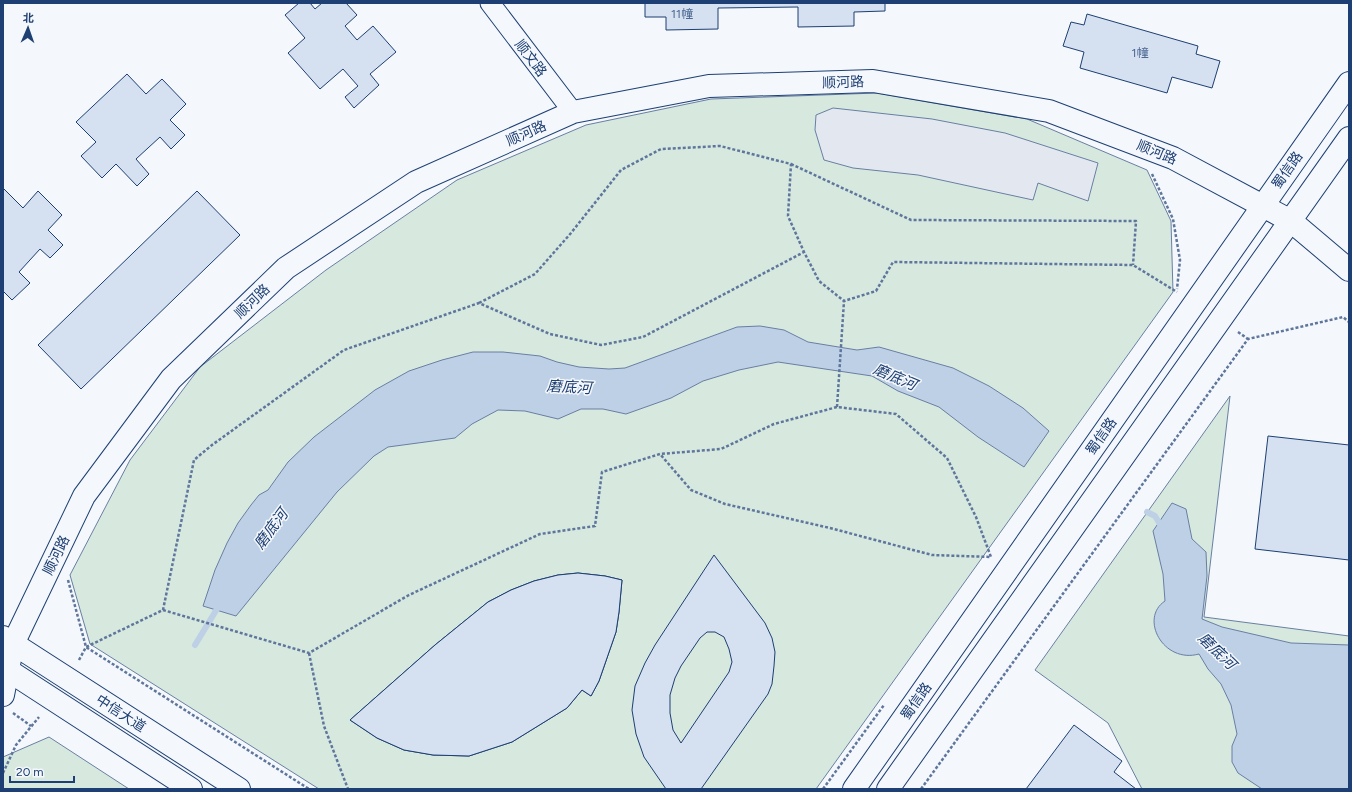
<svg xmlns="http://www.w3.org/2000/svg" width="1352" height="792" font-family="Figtree,'Noto Sans SC',sans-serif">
	<rect width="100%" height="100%" fill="#f4f7fb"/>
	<g fill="#d7e8df" stroke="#687fa3">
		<path d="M877,93L1027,119L1147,170L1171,221L1173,292L816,789H319L90,644L70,575L130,460L200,367L326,270L457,180L586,125L711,99Z"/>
		<path d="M1230,396L1204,617L1349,636V789H1142L1108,723L1035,670Z"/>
		<path d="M49,737L129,789H3V757Z"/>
	</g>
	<path fill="#e3e8f0" stroke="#687fa3" d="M833,108L932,119L1005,133L1098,163L1088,201L1038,183L1033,200L918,175L853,168L824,160L815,130L816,115Z"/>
	<g fill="#bed0e5" stroke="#687fa3">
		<path d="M760,326L784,330L808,342L857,350L879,347L953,368L989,386L1023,408L1049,431L1024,467L978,437L939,407L898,391L872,376L778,362L739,370L703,381L671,398L626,414L603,409H581L558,419L525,411L498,410L472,424L455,438L388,447L374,456L337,492L236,616L203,606L215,570L227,543L238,523L251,505L259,495L268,490L288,462L314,437L375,390L409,371L442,360L473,352H503L540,356L557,362L579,367L609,369L625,368L737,327Z"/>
		<path d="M1172,503L1186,509L1192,539L1206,552L1207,576L1202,619L1222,627L1291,643L1349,645V789H1262L1238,773L1232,762V746L1237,734L1231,705L1221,684L1208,669L1199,654C1163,664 1139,618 1165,601L1163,574L1153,531Z"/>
	</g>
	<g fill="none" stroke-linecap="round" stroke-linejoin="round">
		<g stroke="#bed0e5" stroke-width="6">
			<path d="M1147,512L1155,516L1163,529"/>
			<path d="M195,645L220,604"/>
		</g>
	</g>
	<g fill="#d5e0f0" stroke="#1d3f73" fill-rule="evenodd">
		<path d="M299,3H310L315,9L322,3H346L357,15L345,26L357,40L373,26L396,52L370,74L379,85L354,108L345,97L358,86L343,69L320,89L288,53L305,38L285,15Z"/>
		<path d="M645,3H885V11L854,12V26L798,27V7L718,8V29L666,30V17H645Z"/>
		<path d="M1087,14L1198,46L1196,54L1220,61L1212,88L1172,77L1167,93L1080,68L1084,52L1063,46L1071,22L1084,25Z"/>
		<path d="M127,74L146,94L162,79L186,104L170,120L185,135L171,149L160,137L136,159L149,174L137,186L116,164L102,178L81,156L96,142L76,122Z"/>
		<path d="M3,188L23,208L38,191L62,215L48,230L63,245L50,258L40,249L19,272L30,283L12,300L3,291Z"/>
		<path d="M197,191L240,235L81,389L38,345Z"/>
		<path d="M1268,436L1349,445V560L1255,549Z"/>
		<path d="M714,555L765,623L772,638L775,652L774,666L772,684L768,694L701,789H666L644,757L636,734L632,710L635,686L645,663L655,645ZM707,632H715L724,637L729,649L732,662L729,672L681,743L673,730L670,713V695L675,678L681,666L700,638Z"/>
		<path d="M578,573L605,576L622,580L619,612L616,632L599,681L591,696L582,690L567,708L512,742L469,756L433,755L404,750L377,738L350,720L435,645L488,602L511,590L534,581L558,575ZM549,620L560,621L559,629L552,645L543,661L526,681L502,698L486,703L471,702L462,700L457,691L456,681L465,668L488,647L511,631L523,625Z"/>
		<path d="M578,573L605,576L622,580L619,612L616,632L599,681L591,696L582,690L567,708L512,742L469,756L433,755L404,750L377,738L350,720L435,645L488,602L511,590L534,581L558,575Z"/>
		<path d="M1074,725L1122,761L1114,772L1136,789H1026Z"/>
	</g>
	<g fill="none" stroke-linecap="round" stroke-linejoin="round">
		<g stroke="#1d3f73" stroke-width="21">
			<path id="street" d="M490,3L573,112"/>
		</g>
		<g stroke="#1d3f73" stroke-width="24">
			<g id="secondary">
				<path d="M3,695L13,644L84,496L171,379L286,268L416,182L573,112L709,86L873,81L1049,111L1173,158L1291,221L1349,270"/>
				<path d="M854,789L1349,83"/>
				<path d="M888,789L1349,138"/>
			</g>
		</g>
		<g stroke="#1d3f73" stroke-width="24">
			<g id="primary">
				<path d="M3,637L239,789"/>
				<path d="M3,667L191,789"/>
			</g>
		</g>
		<g stroke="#5e769c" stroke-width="2.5" stroke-dasharray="3 2" stroke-linecap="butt">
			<path d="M791,164L911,220L1136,221L1133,265"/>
			<path d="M1152,174L1173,219L1180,260L1177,289"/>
			<path d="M479,303L535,274L571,233L621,170L661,149L720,146L791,164L788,216L804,252"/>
			<path d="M1238,332L1248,339"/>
			<path d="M837,407L844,301"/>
			<path d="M68,580L86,647L309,789"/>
			<path d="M163,610L309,653L409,595L540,534L595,526L602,472L660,454L721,449L774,424L837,407L896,414L947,458L976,517L991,557L932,555L830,528L725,504L691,490L660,454"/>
			<path d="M309,653L324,726L348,789"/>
			<path d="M79,660L86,647L163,610L194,460L212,445L344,350L479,303L550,334L601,345L643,337L804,252L819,281L844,301L876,291L893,262L1133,265L1177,292"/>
			<path d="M13,713L31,726"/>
			<path d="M3,773L16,745L39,717"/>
			<path d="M823,789L884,705"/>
			<path d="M921,789L1248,339L1343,317L1349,322"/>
		</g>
		<use href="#street" stroke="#f4f7fb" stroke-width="19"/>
		<use href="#secondary" stroke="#f4f7fb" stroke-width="22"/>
		<use href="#primary" stroke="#f4f7fb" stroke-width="22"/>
	</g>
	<g text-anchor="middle" stroke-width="3" stroke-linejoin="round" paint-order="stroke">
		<g font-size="12" fill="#4b6792">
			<text x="682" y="18">11幢</text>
			<text x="1140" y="57">1幢</text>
		</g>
		<g font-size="14" fill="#1d3f73" stroke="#f4f7fb">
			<text transform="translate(531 58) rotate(53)" y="5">顺文路</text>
			<text transform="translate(843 82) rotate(-2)" y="5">顺河路</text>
			<text transform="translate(526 133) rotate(-24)" y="5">顺河路</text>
			<text transform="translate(1157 152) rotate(22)" y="5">顺河路</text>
			<text transform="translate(1287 170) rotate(-55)" y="5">蜀信路</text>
			<text transform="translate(252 301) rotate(-44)" y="5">顺河路</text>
			<text transform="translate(1101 436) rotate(-55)" y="5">蜀信路</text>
			<text transform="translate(56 555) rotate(-64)" y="5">顺河路</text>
			<text transform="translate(916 701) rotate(-55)" y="5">蜀信路</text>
			<text transform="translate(121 713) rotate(33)" y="5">中信大道</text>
		</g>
		<g font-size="15" font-style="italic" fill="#1d3f73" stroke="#f4f7fb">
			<text transform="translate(895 377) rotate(23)" y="5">磨底河</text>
			<text transform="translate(569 387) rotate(3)" y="5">磨底河</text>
			<text transform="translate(271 529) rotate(-53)" y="5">磨底河</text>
			<text transform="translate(1217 651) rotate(44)" y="5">磨底河</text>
		</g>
	</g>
	<rect width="1352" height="792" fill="none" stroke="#1d3f73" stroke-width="8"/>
	<g transform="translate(28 28) rotate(2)" stroke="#f4f7fb" stroke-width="3" paint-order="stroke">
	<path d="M0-3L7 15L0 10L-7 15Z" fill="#1d3f73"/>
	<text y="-6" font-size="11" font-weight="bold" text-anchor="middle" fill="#1d3f73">北</text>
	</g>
	<path d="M10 776v6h64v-6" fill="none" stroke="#1d3f73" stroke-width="2"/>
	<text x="16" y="776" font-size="12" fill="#1d3f73" stroke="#f4f7fb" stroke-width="3" paint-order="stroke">20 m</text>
</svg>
